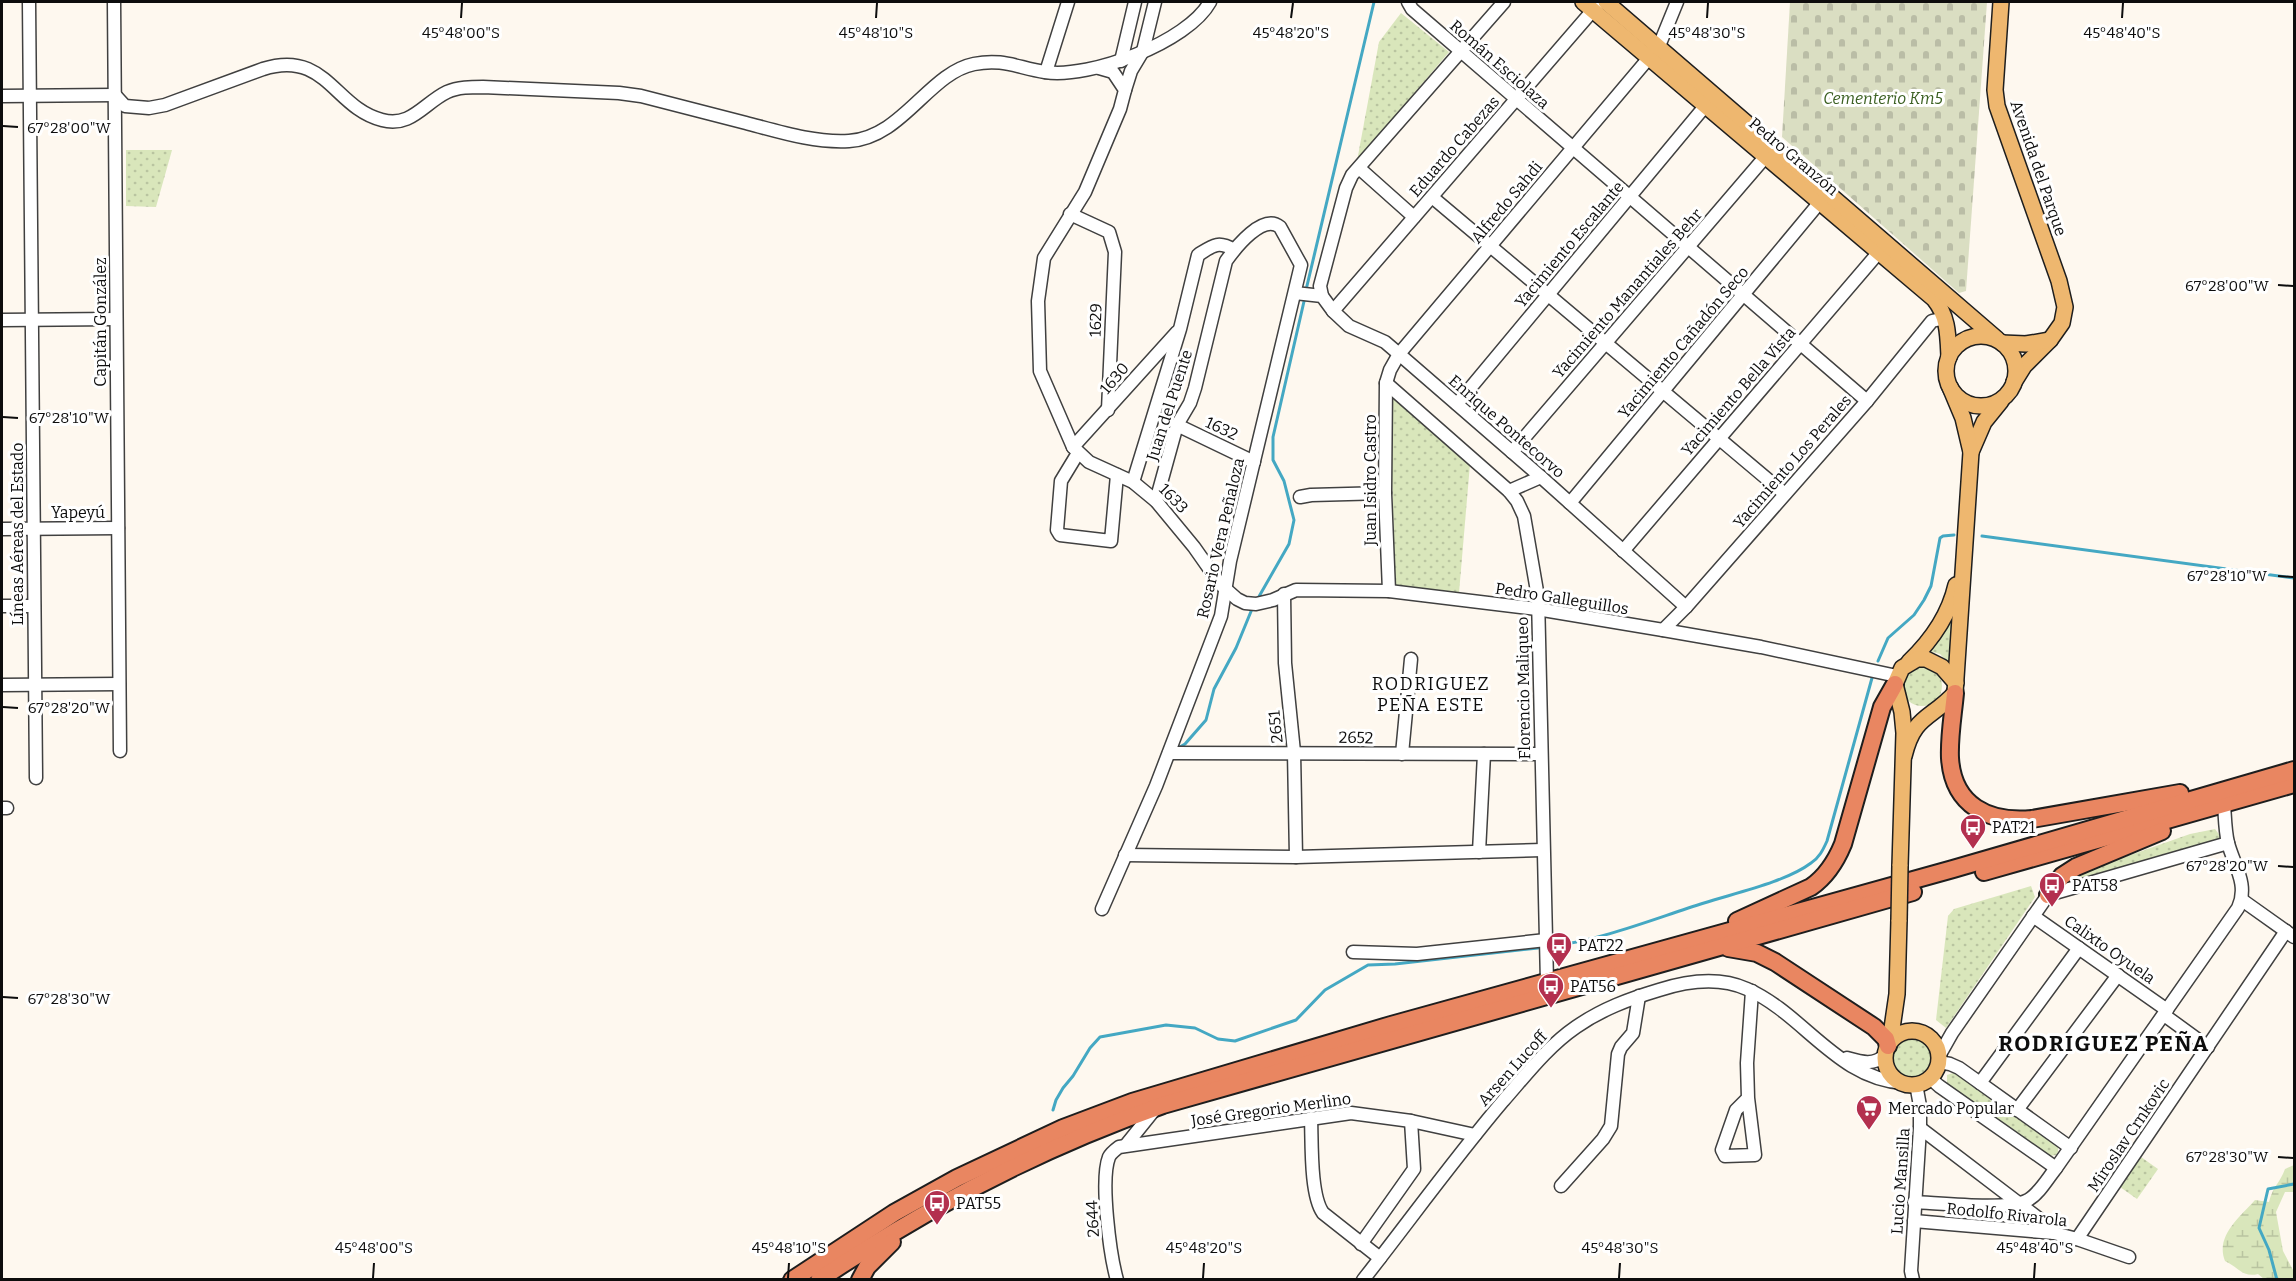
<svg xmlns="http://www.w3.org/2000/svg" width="2296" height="1281" font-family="Bitter,serif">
	<defs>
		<pattern id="grass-dots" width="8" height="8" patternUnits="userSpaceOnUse" patternTransform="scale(1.5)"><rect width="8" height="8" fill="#d9e6bb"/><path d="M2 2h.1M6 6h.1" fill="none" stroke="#b9c4a0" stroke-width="1.8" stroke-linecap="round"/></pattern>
		<pattern id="wetland-marsh" width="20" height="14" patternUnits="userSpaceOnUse" patternTransform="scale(1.5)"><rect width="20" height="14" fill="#d9e6bb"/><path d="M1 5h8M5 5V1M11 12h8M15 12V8" fill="none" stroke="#b9c4a0"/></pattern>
		<pattern id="cemetery-stones" width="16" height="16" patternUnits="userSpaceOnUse" patternTransform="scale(1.5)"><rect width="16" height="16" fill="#dadec2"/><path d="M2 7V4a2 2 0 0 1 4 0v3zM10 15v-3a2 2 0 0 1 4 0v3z" fill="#babda6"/></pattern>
	</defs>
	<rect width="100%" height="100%" fill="#fef8ef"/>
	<g fill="url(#grass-dots)">
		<path d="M1401,13L1449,52L1357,161L1379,42Z"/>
		<path d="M126,150H172L156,207L126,206Z"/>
		<path d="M1390,395L1470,464L1459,593L1395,585Z"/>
		<path d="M1953,612L1950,664L1940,654L1929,651Z"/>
		<circle cx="1922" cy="686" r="20"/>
		<path d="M2215,829L2221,837L2219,843L2074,884L2054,886L2074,875L2190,834Z"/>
		<path d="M2031,886L2035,897L1946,1028L1936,1020L1948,916L1954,909Z"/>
		<circle cx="1912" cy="1058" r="19"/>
		<path d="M1953,1073L1958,1074L2058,1145V1152L2056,1155L2049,1156L1947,1085V1075Z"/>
		<path d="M2141,1157L2158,1169L2137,1199L2120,1187Z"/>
	</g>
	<path fill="url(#wetland-marsh)" d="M2294,1165V1192H2285L2276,1212L2283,1251L2294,1272V1279H2264L2258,1274C2243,1278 2238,1267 2225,1261C2215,1236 2240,1217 2255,1200L2269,1202C2273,1186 2280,1183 2285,1169Z"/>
	<path fill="url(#cemetery-stones)" d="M1790,2H1987L1966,291L1959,293L1782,137Z"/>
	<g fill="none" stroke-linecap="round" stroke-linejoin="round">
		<g stroke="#44a8c3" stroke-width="3">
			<path d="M1306,290L1374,2"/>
			<path d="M1982,536L2294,578"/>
			<path d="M1257,600L1289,544L1294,520L1284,481L1273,460V437L1305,297"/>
			<path d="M1878,661L1888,638L1914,615L1924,600L1931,586L1940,538L1943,536L1954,535"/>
			<path d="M1178,748L1185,744L1206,720L1214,689L1236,648L1252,609"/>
			<path d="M1553,946C1602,940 1656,918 1704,903C1735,893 1786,882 1811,863C1819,858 1823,850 1827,841L1872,678"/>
			<path d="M1053,1110L1056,1100L1063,1088L1073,1076L1090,1048L1100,1037L1166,1025L1195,1028L1218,1039L1235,1041L1296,1020L1325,990L1368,965L1395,964L1538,948"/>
			<path d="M2277,1280L2269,1250L2259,1228L2268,1189L2294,1184"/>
		</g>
		<g stroke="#404040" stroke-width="15">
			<g id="minor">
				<path d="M29,2L36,778"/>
				<path d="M114,2L120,751"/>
				<path d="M1408,2L1412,9L1867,401"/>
				<path d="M1121,61L1135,2"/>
				<path d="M1099,68L1113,72L1125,90L1120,109L1085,192L1044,258L1038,301L1040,371L1073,447L1089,462L1133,482L1156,501L1194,547L1220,584L1237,599L1245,603L1256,604L1273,600L1296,590L1389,591L1537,609L1663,630L1761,647L1897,676"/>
				<path d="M1046,72L1068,2"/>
				<path d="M1125,90L1131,71L1143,51L1155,2"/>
				<path d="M115,95L125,106L149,108L165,105L263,69C326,49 334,108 382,120C411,128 424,103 447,92C458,87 471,87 483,87L619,93L641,96C676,105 711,114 746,123C780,132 814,143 849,141C902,138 929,73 974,64C1003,58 1018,68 1045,72C1090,79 1188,42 1210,2"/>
				<path d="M2,96L115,95"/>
				<path d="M1359,168L1414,217"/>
				<path d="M1432,197L1785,494"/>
				<path d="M1070,214L1109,232L1115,252L1108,410"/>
				<path d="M1295,293L1322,296L1333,311L1349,326L1385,342L1399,354L1541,477L1686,607"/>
				<path d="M1322,296L1320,286L1346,188L1352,175L1504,2"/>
				<path d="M1333,311L1600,2"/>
				<path d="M2,320L116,319"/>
				<path d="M1386,383L1509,491L1517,501L1524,516L1538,597L1547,982"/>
				<path d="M1457,404L1706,105"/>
				<path d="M1177,425L1254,462"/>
				<path d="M1073,447L1177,332"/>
				<path d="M1512,452L1766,156"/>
				<path d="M1078,453L1061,481L1057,530L1060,535L1111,541L1117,475"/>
				<path d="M1133,482L1180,329L1198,255C1212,246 1218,240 1234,250"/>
				<path d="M1509,491L1541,477"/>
				<path d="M1300,497L1311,495L1385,493"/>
				<path d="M1570,503L1820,202"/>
				<path d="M2,529L118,528"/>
				<path d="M1623,551L1879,252"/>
				<path d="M1389,591L1385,493L1386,383L1390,370L1399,354L1659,46L1677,2"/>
				<path d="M1284,594L1285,663L1294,752L1296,857"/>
				<path d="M2,606H34"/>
				<path d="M1663,630L1686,607L1867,401L1932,321L1945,318"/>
				<path d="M2,685L119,684"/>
				<path d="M1169,753L1541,754"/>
				<path d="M1402,754L1411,659"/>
				<path d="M2,808H7"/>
				<path d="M1479,852L1484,754"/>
				<path d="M1125,855L1296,857L1543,850"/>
				<path d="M2242,900L2294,937"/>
				<path d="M1102,909L1156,786L1221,616L1230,561L1301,265L1280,227C1263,213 1236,247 1226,261L1195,388L1190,403L1177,425L1156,501"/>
				<path d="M2033,916L2167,1010"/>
				<path d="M1353,952L1417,954L1546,940"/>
				<path d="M2164,1015L2208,1047"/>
				<path d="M1939,1056L1952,1033L2048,895L2228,843"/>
				<path d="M1847,1058C1861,1062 1874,1066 1885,1055"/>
				<path d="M1939,1062L1950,1064L1959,1068L2071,1148"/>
				<path d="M1930,1078L1939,1086L2056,1168"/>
				<path d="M1980,1083L2079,948"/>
				<path d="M1748,1098L1736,1110L1722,1150L1725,1156L1755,1155L1748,1098L1747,1063L1752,991"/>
				<path d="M2017,1110L2118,975"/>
				<path d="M1311,1118C1312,1142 1310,1195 1323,1213L1380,1258"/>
				<path d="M1920,1128L2046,1224L2054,1233"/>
				<path d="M1126,1145L1155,1109"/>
				<path d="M1561,1186L1603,1139L1611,1126L1618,1054L1621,1047L1633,1033L1639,996"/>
				<path d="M1914,1202C1939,1203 2009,1211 2028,1200C2039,1194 2048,1178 2056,1168L2238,908C2249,884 2234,866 2228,843C2225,831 2225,817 2224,804"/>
				<path d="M1914,1221L2054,1233L2077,1239L2129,1257"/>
				<path d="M2077,1239L2286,931"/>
				<path d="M1361,1244L1414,1169L1411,1121"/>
				<path d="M1117,1280C1110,1255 1100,1180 1109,1157C1111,1153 1115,1150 1119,1147L1351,1113L1411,1121L1475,1135"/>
				<path d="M1363,1280C1410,1220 1454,1159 1503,1101C1526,1075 1547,1047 1576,1027C1602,1009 1629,999 1659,990C1687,981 1718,976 1747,989C1804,1014 1837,1079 1904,1083"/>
				<path d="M1913,1280L1911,1271L1920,1128V1106L1916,1084"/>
			</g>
		</g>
		<g stroke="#1e1e1e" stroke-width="18">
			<g id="major">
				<path d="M1583,2L1934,299C1948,316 1948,335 1949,357"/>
				<path d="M1606,2L1997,339"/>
				<path d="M2001,2L1995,90L1997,106L2059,281L2065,307L2062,323L2050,340L2024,366L2014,382"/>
				<circle cx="1981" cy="371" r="35"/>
				<path d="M2002,343L2026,344L2050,340"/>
				<path d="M1971,452L1984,422L2001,401"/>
				<path d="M1909,662C1932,640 1949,616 1956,585"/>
				<path d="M1904,756C1914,715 1930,720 1955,693L1971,452L1963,418L1950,387"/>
				<path d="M1900,866L1904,733L1902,712L1895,684L1902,668L1917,659H1926L1942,667L1956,683"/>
				<circle cx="1912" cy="1058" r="27"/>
				<path d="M1890,1042L1897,994L1899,920"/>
			</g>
		</g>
		<g stroke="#1e1e1e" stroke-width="20">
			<g id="highway">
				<path d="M1955,693C1953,715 1949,737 1950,758C1953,806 1989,823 2032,819L2180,793"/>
				<path d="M1984,872L2294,784"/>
				<path d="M2048,895L2062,876L2076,867L2162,831"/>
				<path d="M1737,921L1811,887C1827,876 1836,861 1843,844L1882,707L1895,684"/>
				<path d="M1728,948L1757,953L1775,962L1874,1027L1886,1039L1888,1046"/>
				<path d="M792,1280L894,1213L957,1178L1063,1128L1132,1102L1391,1025L1953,869L2294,770"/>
				<path d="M819,1280C927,1207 1041,1148 1163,1105L1913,892"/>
				<path d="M860,1280L867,1267L892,1242"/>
			</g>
		</g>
		<use href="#minor" stroke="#fff" stroke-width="12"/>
		<use href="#major" stroke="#eeb76f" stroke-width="15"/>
		<use href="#highway" stroke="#e98661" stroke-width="16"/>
		<g stroke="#1e1e1e" stroke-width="18" stroke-linecap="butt">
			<path id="major-bridge" d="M1899,920L1900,866"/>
		</g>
		<use href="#major-bridge" stroke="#eeb76f" stroke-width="15"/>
	</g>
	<path fill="none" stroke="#0d0d0d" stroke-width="2" d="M461,18L462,3M876,18L877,3M1291,18L1293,3M1707,18L1708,3M2122,18L2123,3M3,126L18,127M2278,285L2293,286M3,417L18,418M2278,576L2293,577M3,707L18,708M2278,866L2293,867M3,997L18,998M2278,1157L2293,1158M373,1278L374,1263M788,1278L789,1263M1203,1278L1204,1263M1619,1278L1620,1263M2034,1278L2035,1263"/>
	<defs>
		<g id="bus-pin" transform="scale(1.35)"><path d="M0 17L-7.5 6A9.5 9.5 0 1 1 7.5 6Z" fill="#b3304f" stroke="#fff"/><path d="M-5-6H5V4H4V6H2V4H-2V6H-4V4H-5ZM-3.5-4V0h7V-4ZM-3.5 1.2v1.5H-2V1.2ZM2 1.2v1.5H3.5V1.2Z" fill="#fff"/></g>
		<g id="supermarket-pin" transform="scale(1.35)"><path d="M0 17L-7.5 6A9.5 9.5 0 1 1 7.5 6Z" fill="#b3304f" stroke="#fff"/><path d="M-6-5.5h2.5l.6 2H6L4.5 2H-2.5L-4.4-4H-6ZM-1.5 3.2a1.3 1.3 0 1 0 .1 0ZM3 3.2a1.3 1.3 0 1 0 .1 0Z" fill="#fff"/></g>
	</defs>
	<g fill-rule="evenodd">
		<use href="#bus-pin" x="1973" y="827"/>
		<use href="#bus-pin" x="2052" y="885"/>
		<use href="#bus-pin" x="1559" y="945"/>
		<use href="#bus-pin" x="1551" y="986"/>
		<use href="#supermarket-pin" x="1869" y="1108"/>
		<use href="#bus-pin" x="937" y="1203"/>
	</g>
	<g text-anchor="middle" stroke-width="6" stroke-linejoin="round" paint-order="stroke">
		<g font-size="16" fill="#0d0d0d" stroke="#fff">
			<text transform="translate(1500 64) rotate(41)" y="6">Román Esciolaza</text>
			<text transform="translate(1454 146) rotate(-49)" y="6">Eduardo Cabezas</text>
			<text transform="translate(1794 156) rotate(40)" y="6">Pedro Granzón</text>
			<text transform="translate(2039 168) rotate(71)" y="6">Avenida del Parque</text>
			<text transform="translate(1506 202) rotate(-50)" y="6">Alfredo Sahdi</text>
			<text transform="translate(1569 244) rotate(-50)" y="6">Yacimiento Escalante</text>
			<text transform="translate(1627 293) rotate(-49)" y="6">Yacimiento Manantiales Behr</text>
			<text transform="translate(1095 320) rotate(-88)" y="6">1629</text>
			<text transform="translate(100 322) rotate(-90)" y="6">Capitán González</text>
			<text transform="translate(1683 342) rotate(-50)" y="6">Yacimiento Cañadón Seco</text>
			<text transform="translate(1114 378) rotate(-50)" y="6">1630</text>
			<text transform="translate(1738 391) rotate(-49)" y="6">Yacimiento Bella Vista</text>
			<text transform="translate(1169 405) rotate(-72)" y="6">Juan del Puente</text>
			<text transform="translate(1507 426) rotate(41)" y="6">Enrique Pontecorvo</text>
			<text transform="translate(1222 428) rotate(25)" y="6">1632</text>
			<text transform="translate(1792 461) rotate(-49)" y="6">Yacimiento Los Perales</text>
			<text transform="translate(1370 480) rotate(-90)" y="6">Juan Isidro Castro</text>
			<text transform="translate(1174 498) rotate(46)" y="6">1633</text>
			<text x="78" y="518">Yapeyú</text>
			<text transform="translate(17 534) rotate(-90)" y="6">Líneas Aéreas del Estado</text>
			<text transform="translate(1220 538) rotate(-77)" y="6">Rosario Vera Peñaloza</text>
			<text transform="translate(1562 598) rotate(9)" y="6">Pedro Galleguillos</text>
			<text transform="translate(1523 688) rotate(-91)" y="6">Florencio Maliqueo</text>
			<text transform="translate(1275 727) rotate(-96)" y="6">2651</text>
			<text transform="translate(1356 737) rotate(1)" y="6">2652</text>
			<text transform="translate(2110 949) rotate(35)" y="6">Calixto Oyuela</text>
			<text transform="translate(1512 1068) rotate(-48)" y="6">Arsen Lucoff</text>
			<text transform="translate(1271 1109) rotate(-8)" y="6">José Gregorio Merlino</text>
			<text transform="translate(2128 1135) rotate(-56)" y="6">Miroslav Crnkovic</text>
			<text transform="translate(1900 1181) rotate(-86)" y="6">Lucio Mansilla</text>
			<text transform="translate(2007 1214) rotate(6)" y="6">Rodolfo Rivarola</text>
			<text transform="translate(1092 1219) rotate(-93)" y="6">2644</text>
		</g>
		<g font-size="16" font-style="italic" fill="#3b6022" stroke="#fff">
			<text x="1883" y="104">Cementerio Km5</text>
		</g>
		<g font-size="16" fill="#0d0d0d" stroke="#fff" text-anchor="start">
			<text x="1992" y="833">PAT21</text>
			<text x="2072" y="891">PAT58</text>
			<text x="1578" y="951">PAT22</text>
			<text x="1570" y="992">PAT56</text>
			<text x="1888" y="1114">Mercado Popular</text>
			<text x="956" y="1209">PAT55</text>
		</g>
		<g font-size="18" letter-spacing="1.5" fill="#0d0d0d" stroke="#fff">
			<text x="1431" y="690">RODRIGUEZ<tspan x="1431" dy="21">PEÑA ESTE</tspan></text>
		</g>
		<g font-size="22" font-weight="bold" letter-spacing="1.5" fill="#0d0d0d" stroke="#fff">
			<text x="2104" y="1051">RODRIGUEZ PEÑA</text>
		</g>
	</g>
	<g font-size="15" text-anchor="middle" fill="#0d0d0d" stroke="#fff" stroke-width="6" stroke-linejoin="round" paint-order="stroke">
		<text x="461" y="38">45°48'00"S</text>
		<text x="876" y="38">45°48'10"S</text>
		<text x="1291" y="38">45°48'20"S</text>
		<text x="1707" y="38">45°48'30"S</text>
		<text x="2122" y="38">45°48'40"S</text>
		<text x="69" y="133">67°28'00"W</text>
		<text x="2227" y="291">67°28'00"W</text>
		<text x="69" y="423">67°28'10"W</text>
		<text x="2227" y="581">67°28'10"W</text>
		<text x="69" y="713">67°28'20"W</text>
		<text x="2227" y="871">67°28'20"W</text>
		<text x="69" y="1004">67°28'30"W</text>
		<text x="2227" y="1162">67°28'30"W</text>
		<text x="374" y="1253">45°48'00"S</text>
		<text x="789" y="1253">45°48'10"S</text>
		<text x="1204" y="1253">45°48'20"S</text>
		<text x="1620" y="1253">45°48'30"S</text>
		<text x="2035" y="1253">45°48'40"S</text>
	</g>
	<rect width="2296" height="1281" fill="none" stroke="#0d0d0d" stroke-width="6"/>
</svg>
